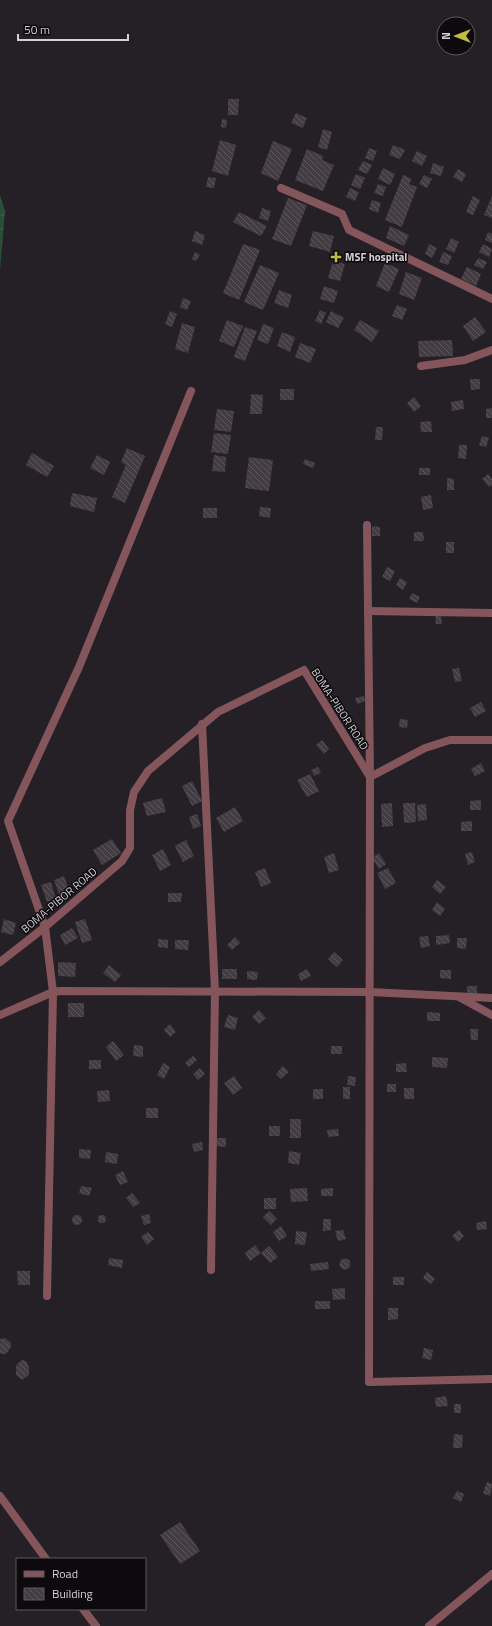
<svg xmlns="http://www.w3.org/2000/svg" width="492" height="1626" font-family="'Titillium Web',sans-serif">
	<defs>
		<pattern id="wetland-marsh" width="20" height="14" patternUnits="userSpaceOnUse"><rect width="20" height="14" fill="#294f39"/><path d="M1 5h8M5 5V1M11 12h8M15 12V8" fill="none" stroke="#476755"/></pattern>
		<pattern id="building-back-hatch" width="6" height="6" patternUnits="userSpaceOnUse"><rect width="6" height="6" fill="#433c43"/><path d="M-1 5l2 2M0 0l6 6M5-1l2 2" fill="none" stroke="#5d575d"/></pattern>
	</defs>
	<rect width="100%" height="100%" fill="#251f26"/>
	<path fill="url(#wetland-marsh)" d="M0,195L5,211L0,270Z"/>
	<g fill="url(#building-back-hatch)">
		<path d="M228,99H239L238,115H228Z"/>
		<path d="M296,113L307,118L303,128L291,123Z"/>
		<path d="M222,119L227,120L226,128L221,127Z"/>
		<path d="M323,129L332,132L327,150L318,147Z"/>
		<path d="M220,140L236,145L228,176L212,171Z"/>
		<path d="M273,141L292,149L278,181L261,173Z"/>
		<path d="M393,145L405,150L400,159L389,155Z"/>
		<path d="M369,148L377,151L373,161L365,158Z"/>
		<path d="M307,149L323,156L322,160L334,165L323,191L295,180Z"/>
		<path d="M417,151L427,156L422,166L412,161Z"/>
		<path d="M363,161L372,165L367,174L358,170Z"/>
		<path d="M433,163L444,167L441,176L430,173Z"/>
		<path d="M383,168L395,174L390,185L378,179Z"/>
		<path d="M458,169L466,174L462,182L453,177Z"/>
		<path d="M356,174L365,178L360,189L351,185Z"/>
		<path d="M403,175L412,179L409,184L417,187L402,227L385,220Z"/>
		<path d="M424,175L432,179L427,188L419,184Z"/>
		<path d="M208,177L216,178L214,188L206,187Z"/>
		<path d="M378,184L386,187L383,196L374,193Z"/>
		<path d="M350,188L359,192L355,201L346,197Z"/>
		<path d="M473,196L480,200L473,215L466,212Z"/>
		<path d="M492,196V218L484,215Z"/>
		<path d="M288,198L307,205L291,246L272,239Z"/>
		<path d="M372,200L381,203L378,213L369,209Z"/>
		<path d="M262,208L271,211L268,221L259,218Z"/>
		<path d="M239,212L267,226L261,236L233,222Z"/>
		<path d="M390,226L409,235L404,246L386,238Z"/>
		<path d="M195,231L205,235L202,245L192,241Z"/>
		<path d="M313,231L334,236L330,252L309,246Z"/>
		<path d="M488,232L492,234V243L485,240Z"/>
		<path d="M451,238L459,242L454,253L446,249Z"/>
		<path d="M243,244L260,250L239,300L223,293Z"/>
		<path d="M429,244L437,248L432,258L425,254Z"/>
		<path d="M483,244L492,249L489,257L479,252Z"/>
		<path d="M195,252L200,255L196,261L192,259Z"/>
		<path d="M443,252L452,256L448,265L439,262Z"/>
		<path d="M478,258L487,262L483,269L474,265Z"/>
		<path d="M333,261L345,264L340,281L328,278Z"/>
		<path d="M385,263L399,269L389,292L376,286Z"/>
		<path d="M260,265L279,273L263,310L244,302Z"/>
		<path d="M467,267L481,274L476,286L461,279Z"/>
		<path d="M406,272L422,278L414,300L399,294Z"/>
		<path d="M324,286L338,291L334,303L320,299Z"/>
		<path d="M279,290L292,295L288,308L274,303Z"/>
		<path d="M183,298L191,301L187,310L180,307Z"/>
		<path d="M397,305L407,309L402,320L392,316Z"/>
		<path d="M320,310L326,313L321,324L315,321Z"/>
		<path d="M170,311L177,314L172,327L165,324Z"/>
		<path d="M331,311L344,318L338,328L326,322Z"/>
		<path d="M475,317L486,332L473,341L463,326Z"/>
		<path d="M227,320L243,326L234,347L219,341Z"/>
		<path d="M360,320L379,331L372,342L354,330Z"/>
		<path d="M182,323L195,327L188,353L175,349Z"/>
		<path d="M263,324L274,328L268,344L257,340Z"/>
		<path d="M245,327L257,331L245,361L234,357Z"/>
		<path d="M282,332L295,337L290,352L277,346Z"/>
		<path d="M452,340L453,356L419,357L418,341Z"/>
		<path d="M300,343L316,349L310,363L295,357Z"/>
		<path d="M470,379H480V389L471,390Z"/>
		<rect x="280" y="389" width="14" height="11"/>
		<path d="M251,394L263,395L262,414H250Z"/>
		<path d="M414,397L421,406L414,412L407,403Z"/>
		<path d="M463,400L464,409L452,411L451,402Z"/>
		<path d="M492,408V418H486V409Z"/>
		<path d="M217,409L234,411L231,432L214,430Z"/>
		<path d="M431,421L432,432H421L420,422Z"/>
		<path d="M376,427H383L382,440H375Z"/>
		<path d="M214,433L231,435L228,454L211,452Z"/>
		<path d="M482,436L489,438L486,447L479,445Z"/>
		<path d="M459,445H467L466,459L458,458Z"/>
		<path d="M127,448L145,456L125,503L112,497L126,465L121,462Z"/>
		<path d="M32,453L54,466L47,477L26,465Z"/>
		<path d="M97,455L110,462L104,475L90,468Z"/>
		<path d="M214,455L226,457L225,472L212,471Z"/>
		<path d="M249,457L273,460L269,491L245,488Z"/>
		<path d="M305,459L315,463L313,468L303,464Z"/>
		<rect x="419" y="468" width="11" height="7"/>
		<path d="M488,474L492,479V485L489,487L482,479Z"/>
		<path d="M447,478L454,479V490H447Z"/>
		<path d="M72,493L97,498L94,512L70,506Z"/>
		<path d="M431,495L433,508L423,510L421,497Z"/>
		<path d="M260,507L271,508L270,518L259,516Z"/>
		<rect x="203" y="508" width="14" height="10"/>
		<path d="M372,526L380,527V536H372Z"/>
		<path d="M414,532H423L424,541H414Z"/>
		<rect x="446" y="542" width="8" height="11"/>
		<path d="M387,567L395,571L390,581L382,577Z"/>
		<path d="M400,578L407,582L403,590L396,585Z"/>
		<path d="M412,593L420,597L417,603L409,599Z"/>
		<path d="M435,614H441L442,624H436Z"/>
		<path d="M459,668L462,681L455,682L452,669Z"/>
		<path d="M364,696L365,701L357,704L355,698Z"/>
		<path d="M481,702L486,711L475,717L470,708Z"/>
		<path d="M400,719L408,720L407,728L399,727Z"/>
		<path d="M322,740L329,749L324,754L316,745Z"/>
		<path d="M481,763L485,771L475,776L471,769Z"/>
		<path d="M318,767L321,773L314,776L311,770Z"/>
		<path d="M310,774L319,791L307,797L297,780Z"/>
		<path d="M192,781L202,801L192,806L182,786Z"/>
		<path d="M162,798L166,812L147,816L143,803Z"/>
		<path d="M481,800V810H470V801Z"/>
		<path d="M392,803L393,826L382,827L381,804Z"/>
		<path d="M403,803H415L416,822L404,823Z"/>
		<path d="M426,804L427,820L418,821L417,805Z"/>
		<path d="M235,807L243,821L224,832L216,818Z"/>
		<path d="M197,814L201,826L193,829L189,817Z"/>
		<path d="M472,821V831H461V822Z"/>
		<path d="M112,839L121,853L102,865L93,850Z"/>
		<path d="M186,840L194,856L183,862L175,846Z"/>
		<path d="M163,849L171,865L160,871L152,855Z"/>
		<path d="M472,852L475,862L468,865L465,854Z"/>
		<path d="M334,853L339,870L329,873L324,857Z"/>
		<path d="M379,853L386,864L379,869L372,858Z"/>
		<path d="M265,868L271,883L261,887L255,872Z"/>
		<path d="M388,868L396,883L385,889L377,873Z"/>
		<path d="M64,876L71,896L61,900L54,880Z"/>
		<path d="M437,880L446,887L440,894L432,887Z"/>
		<path d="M51,882L56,899L47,902L41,885Z"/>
		<path d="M168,893H182L181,902H168Z"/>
		<path d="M437,902L445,909L440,916L432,910Z"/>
		<path d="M4,919L16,923L13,935L1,932Z"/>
		<path d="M85,919L92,940L82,943L75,922Z"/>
		<path d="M72,928L78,938L65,945L60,935Z"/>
		<path d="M449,935L450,943L436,945V936Z"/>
		<path d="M428,936L430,946L421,948L419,937Z"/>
		<path d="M235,937L240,943L232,950L227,945Z"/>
		<path d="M457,938H467L466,949L457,948Z"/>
		<path d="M158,939L168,940V948L158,947Z"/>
		<path d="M175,940H189L188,950L175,949Z"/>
		<path d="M334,952L343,960L337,967L328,959Z"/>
		<path d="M58,962L76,963L75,977L58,976Z"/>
		<path d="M109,965L121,975L115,982L103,973Z"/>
		<rect x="222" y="969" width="15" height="10"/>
		<path d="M307,969L311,976L301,981L298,974Z"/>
		<path d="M440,970H451V979L440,978Z"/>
		<path d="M247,971L258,972L257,980L247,979Z"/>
		<rect x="467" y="986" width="10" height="8"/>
		<rect x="68" y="1003" width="16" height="14"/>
		<path d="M259,1010L266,1018L259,1024L252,1017Z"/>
		<path d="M427,1012L440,1013V1021H427Z"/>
		<path d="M228,1015L238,1018L235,1030L224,1027Z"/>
		<path d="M170,1024L176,1032L170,1037L164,1030Z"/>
		<path d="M470,1029H478V1040H471Z"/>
		<path d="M113,1041L124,1055L116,1061L106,1047Z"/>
		<path d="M134,1045L143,1046V1057L133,1056Z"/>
		<rect x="331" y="1046" width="11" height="8"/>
		<path d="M193,1056L197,1060L189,1067L185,1063Z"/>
		<path d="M432,1057L448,1058L447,1068L432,1067Z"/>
		<rect x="89" y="1060" width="12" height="9"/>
		<path d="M163,1063L170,1067L164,1079L157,1075Z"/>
		<path d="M406,1063L407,1072H396V1064Z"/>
		<path d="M283,1066L289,1072L281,1079L276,1074Z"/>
		<path d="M200,1068L205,1074L198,1080L193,1074Z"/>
		<path d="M234,1076L242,1088L233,1095L224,1083Z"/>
		<path d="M348,1076L356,1077L355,1086L347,1085Z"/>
		<rect x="387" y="1084" width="9" height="8"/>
		<rect x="343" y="1087" width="7" height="12"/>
		<rect x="404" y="1088" width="10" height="11"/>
		<rect x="313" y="1089" width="10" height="10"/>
		<path d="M109,1090L110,1101L98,1102L97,1091Z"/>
		<rect x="146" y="1108" width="12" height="10"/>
		<rect x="290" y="1119" width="11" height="19"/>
		<rect x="269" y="1126" width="11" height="10"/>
		<path d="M338,1129L339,1136L328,1137L327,1130Z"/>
		<path d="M215,1138H226V1147L214,1146Z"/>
		<path d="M202,1142L203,1150L194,1152L192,1144Z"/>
		<path d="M79,1149L91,1150L90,1159L79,1158Z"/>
		<path d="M289,1151L301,1153L299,1165L288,1163Z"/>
		<path d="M106,1152L118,1154L117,1164L105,1162Z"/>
		<path d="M123,1171L128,1182L120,1185L115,1175Z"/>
		<path d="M81,1186L92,1188L89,1196L79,1193Z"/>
		<path d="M307,1188L308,1201L291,1202L290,1189Z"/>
		<path d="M333,1188V1196H321V1189Z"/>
		<path d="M132,1193L140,1203L133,1207L126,1198Z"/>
		<rect x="264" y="1198" width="12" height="11"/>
		<path d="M269,1211L277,1219L271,1225L263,1217Z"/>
		<path d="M149,1214L151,1223L144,1225L141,1216Z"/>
		<circle cx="102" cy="1219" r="4"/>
		<circle cx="77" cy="1220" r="5"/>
		<path d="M323,1219H331V1230L323,1231Z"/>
		<path d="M486,1221L487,1229L477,1230L476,1223Z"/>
		<path d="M281,1226L287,1236L279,1241L273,1232Z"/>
		<path d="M343,1230L346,1239L338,1241L335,1231Z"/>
		<path d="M459,1230L464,1236L458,1242L452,1236Z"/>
		<path d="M296,1231L307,1232L305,1245L295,1244Z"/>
		<path d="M148,1232L154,1239L147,1245L141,1237Z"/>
		<path d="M255,1245L261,1253L250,1261L245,1253Z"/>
		<path d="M269,1246L278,1257L270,1263L261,1253Z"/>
		<path d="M109,1258L123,1260L122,1268L108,1265Z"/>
		<circle cx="345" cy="1264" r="5.5"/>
		<path d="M328,1262L329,1269L311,1271L310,1264Z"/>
		<path d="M17,1271H30V1285H18Z"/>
		<path d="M427,1272L435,1279L431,1284L423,1278Z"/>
		<rect x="393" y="1277" width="11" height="8"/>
		<path d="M345,1288V1299L333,1300L332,1289Z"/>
		<rect x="315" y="1301" width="15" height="8"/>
		<path d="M388,1308H398V1319L388,1320Z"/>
		<path d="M5,1338L11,1343V1347L6,1354H2L0,1353V1339Z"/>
		<path d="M424,1348L433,1350L431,1360L422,1358Z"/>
		<path d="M22,1360L26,1361L29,1367V1375L22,1380L16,1375V1367L17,1364Z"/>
		<path d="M446,1396L448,1406L436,1407L435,1398Z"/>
		<rect x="454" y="1404" width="7" height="9"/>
		<path d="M454,1434L463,1435L462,1448H453Z"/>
		<path d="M487,1482L492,1484L490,1496L483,1493Z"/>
		<path d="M457,1491L464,1494L461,1502L453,1498Z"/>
		<path d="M180,1522L200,1551L180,1564L160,1535Z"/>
	</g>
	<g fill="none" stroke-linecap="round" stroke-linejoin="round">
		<path stroke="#84555b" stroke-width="8" d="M281,188L342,214L349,230L492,299"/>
		<g stroke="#84555b" stroke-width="8">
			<path d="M421,366L465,360L492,350"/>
			<path d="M367,525L370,777L369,1382L492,1379"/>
			<path d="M368,611L492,613"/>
			<path d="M202,724L215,991L211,1270"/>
			<path d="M0,962L45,927L122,861L130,848V810L134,792L148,771L218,712L304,670L370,777L425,748L450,740H492"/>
			<path d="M459,997L492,1015"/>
			<path d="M0,1015L53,992L61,991L370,992L492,998"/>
			<path d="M47,1296L53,992L45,927L8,821L79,667L191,391"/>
			<path d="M0,1496L46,1559"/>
			<path d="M83,1609L96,1626"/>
			<path d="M429,1626L492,1574"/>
		</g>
	</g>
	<path fill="#c0be41" stroke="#0d0a0d" stroke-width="1.5" d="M334 251h4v4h4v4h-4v4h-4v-4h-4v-4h4z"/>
	<g text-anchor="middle" stroke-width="3" stroke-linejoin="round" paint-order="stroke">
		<g font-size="11" font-weight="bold" fill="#d4d0d4" stroke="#0d0a0d" text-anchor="start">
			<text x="345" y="261">MSF hospital</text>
		</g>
		<g font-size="11" fill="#d4d0d4" stroke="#0d0a0d">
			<text transform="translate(340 709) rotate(57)" y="4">BOMA-PIBOR ROAD</text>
			<text transform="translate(59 900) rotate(-40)" y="4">BOMA-PIBOR ROAD</text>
		</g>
	</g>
	<rect x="16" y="1558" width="130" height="52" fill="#0d0a0d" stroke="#5d595d"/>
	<rect x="24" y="1571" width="20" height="6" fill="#84555b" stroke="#5d595d"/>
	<text x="52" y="1578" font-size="12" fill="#d4d0d4">Road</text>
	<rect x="24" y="1588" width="20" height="12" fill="url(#building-back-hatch)" stroke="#5d595d"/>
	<text x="52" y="1598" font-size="12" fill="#d4d0d4">Building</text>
	<g transform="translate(456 36) rotate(270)"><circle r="19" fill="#0d0a0d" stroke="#5d595d"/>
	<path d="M0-3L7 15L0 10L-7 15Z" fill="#c0be41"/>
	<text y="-6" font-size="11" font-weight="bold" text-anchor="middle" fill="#d4d0d4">N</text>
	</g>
	<path d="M18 34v6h110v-6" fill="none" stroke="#d4d0d4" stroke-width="2"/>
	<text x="24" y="34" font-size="12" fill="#d4d0d4" stroke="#0d0a0d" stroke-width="3" paint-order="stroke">50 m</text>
</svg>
